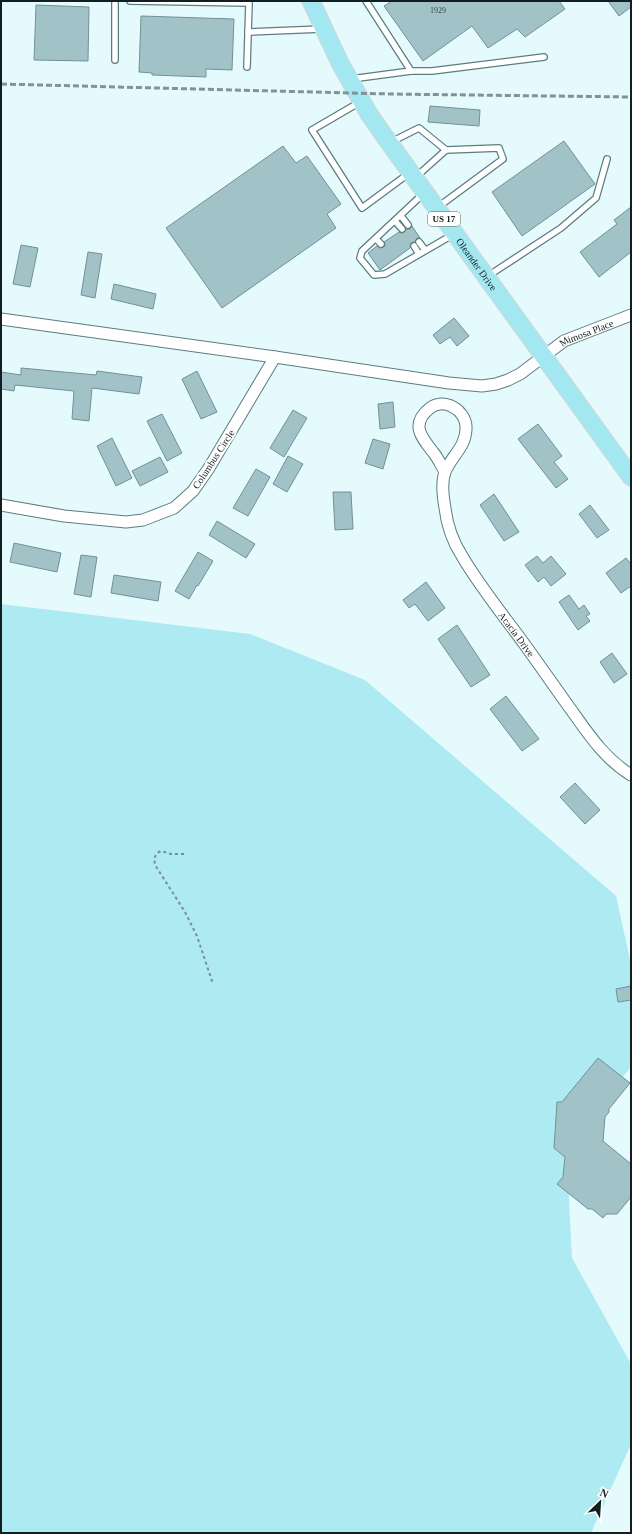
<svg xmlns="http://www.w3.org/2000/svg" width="632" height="1534" font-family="Georgia,serif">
	<rect width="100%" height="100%" fill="#e5fafd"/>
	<path fill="#adeaf2" d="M1,604L250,634L365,680L616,896L631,964V1067L566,1144L572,1258L631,1364V1444L591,1533H1Z"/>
	<g fill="#a1c3c7" stroke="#719196">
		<path d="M392,1H559L565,9L525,37L517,29L488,48L472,26L423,61L384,6Z"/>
		<path d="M608,1H631V7L619,16Z"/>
		<path d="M36,5L89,7L88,61L34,60Z"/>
		<path d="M141,16L234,19L232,70L206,69V77L152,75V73L139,72Z"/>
		<path d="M430,106L480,110L479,126L428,122Z"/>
		<path d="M564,141L595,184L522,236L492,192Z"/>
		<path d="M283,146L296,163L307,156L341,204L327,214L336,228L222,308L166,228Z"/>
		<path d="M631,207V252L599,277L580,252L617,224L614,220Z"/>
		<path d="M412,226L420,238H417L415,242L411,243L410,248L380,270L368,253L377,246L380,248L384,247L385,245L384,242L399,232L401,233L404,232L406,229H410Z"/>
		<path d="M21,245L38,248L30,287L13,284Z"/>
		<path d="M88,252L102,254L95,298L81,295Z"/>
		<path d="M114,284L156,294L153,309L111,299Z"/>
		<path d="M454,318L469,336L457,346L450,337L440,344L433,335Z"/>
		<path d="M21,368L96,375L97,371L142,377L139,394L92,388L89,421L72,419L74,391L15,385L14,391L1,389V372L21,375Z"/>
		<path d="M197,371L217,412L201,419L182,379Z"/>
		<path d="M393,402L395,427L380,429L378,404Z"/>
		<path d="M293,410L307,418L284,457L270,448Z"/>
		<path d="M162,414L182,453L167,461L147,421Z"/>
		<path d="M538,424L562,456L554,462L568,479L556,488L518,439Z"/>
		<path d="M112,438L132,478L116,486L97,446Z"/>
		<path d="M373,439L390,444L383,469L365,463Z"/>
		<path d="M288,456L303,464L287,492L273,484Z"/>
		<path d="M160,457L168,472L140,486L132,471Z"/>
		<path d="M256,469L270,477L248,516L233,508Z"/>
		<path d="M333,492H351L353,529L335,530Z"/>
		<path d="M494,494L519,532L504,541L480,505Z"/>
		<path d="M590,505L609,530L597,538L579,514Z"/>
		<path d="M217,521L255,544L246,558L209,535Z"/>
		<path d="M14,543L61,553L57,572L10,562Z"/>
		<path d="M198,552L213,561L198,586L197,585L189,599L175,591Z"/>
		<path d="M81,555L97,557L91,597L74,594Z"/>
		<path d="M537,556L543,563L551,556L566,574L551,586L544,577L538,582L525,565Z"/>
		<path d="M626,558L631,564V586L621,593L606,573Z"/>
		<path d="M114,575L161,582L158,601L111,593Z"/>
		<path d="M426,582L445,608L428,621L415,604L409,608L403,600Z"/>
		<path d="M569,595L579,609L584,605L590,614L586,616L590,621L578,630L559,602Z"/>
		<path d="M457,625L490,675L471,687L438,639Z"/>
		<path d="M612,653L627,674L614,683L600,662Z"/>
		<path d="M506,696L539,739L522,751L490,709Z"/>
		<path d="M575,783L600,810L585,824L560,797Z"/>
		<path d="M631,986V1000L618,1002L616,989Z"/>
		<path d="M598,1058L630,1083L609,1109V1112L605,1117L603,1141L631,1164V1197L617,1214H606L603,1218L592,1209H588L557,1184L563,1177L565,1157L554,1148L557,1102H562Z"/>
	</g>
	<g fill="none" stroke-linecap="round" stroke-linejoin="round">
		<g stroke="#5b7c80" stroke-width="8">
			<g id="service">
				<path d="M130,1L249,3L247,67"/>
				<path d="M366,1L411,71H432L544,57"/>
				<path d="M248,32L322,29"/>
				<path d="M115,60V1"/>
				<path d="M351,79L411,71"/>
				<path d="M360,102L312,130L362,208L408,174"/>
				<path d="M391,142L419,128L446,150"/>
				<path d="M417,176L446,150L499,148L503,159L438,207"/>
				<path d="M423,194L362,251L360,258L374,275L385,274L454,234"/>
				<path d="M401,216L408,225"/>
				<path d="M395,221L402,229"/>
				<path d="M376,239L381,244"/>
				<path d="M419,242L425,250"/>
				<path d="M414,246L419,254"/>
				<path d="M488,276L561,228L596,198L607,159"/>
			</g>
		</g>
		<g stroke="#5b7c80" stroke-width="13">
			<g id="minor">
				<path d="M1,319L275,357L209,468L193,491L174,508L143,520L126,522L64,516L1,505"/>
				<path id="s1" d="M275,357L449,383L482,386L496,384L508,380L520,374L564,341L631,315"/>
				<path id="s2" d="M445,472C441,465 438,458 433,452C421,437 410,424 430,408C444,397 465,410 466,426C467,447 451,456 445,472C441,483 443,497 445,508C447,525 453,542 462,556C480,587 504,616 525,645C541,667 556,689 572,711C589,735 605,759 631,775"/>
			</g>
		</g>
		<g stroke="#d4d7d7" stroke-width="19">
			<g id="primary">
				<path id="s3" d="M311,1L340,63L369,114L385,137L631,477"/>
			</g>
		</g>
		<path stroke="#7d8e90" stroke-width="2" stroke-dasharray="3 3" stroke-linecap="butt" d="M184,854H171L161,851C154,854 154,859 155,865L185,912L197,936L213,984"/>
		<use href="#service" stroke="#fff" stroke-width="5.5"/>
		<use href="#minor" stroke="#fff" stroke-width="11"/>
		<use href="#primary" stroke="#a3e8f1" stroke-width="17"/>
		<path stroke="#829396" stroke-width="3" stroke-dasharray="6 3" stroke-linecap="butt" d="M1,84L390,94L631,97"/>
	</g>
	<g text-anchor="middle" stroke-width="4" stroke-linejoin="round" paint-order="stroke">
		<g font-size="8" fill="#36484a">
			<text x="438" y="13">1929</text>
		</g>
		<rect fill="#fff" stroke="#596264" stroke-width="1" x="428" y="212" width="32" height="14" rx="3"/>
		<g font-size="9" font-weight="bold" fill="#121f21">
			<text x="444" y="222">US 17</text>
		</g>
		<g font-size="10" fill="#121f21" stroke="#fff">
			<text dy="4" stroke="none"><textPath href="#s3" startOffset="312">Oleander Drive</textPath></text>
			<text dy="4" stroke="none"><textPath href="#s1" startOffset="328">Mimosa Place</textPath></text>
			<text transform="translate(213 459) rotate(-57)" y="4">Columbus Circle</text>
			<text dy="4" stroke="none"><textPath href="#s2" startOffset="358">Acacia Drive</textPath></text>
		</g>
	</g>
	<rect width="632" height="1534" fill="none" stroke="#121f21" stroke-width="4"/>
	<g transform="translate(600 1502) rotate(25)" stroke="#ffffff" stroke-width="3" paint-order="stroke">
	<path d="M0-3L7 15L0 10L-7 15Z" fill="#121f21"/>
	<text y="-6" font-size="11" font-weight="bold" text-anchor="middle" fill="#121f21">N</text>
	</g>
</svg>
